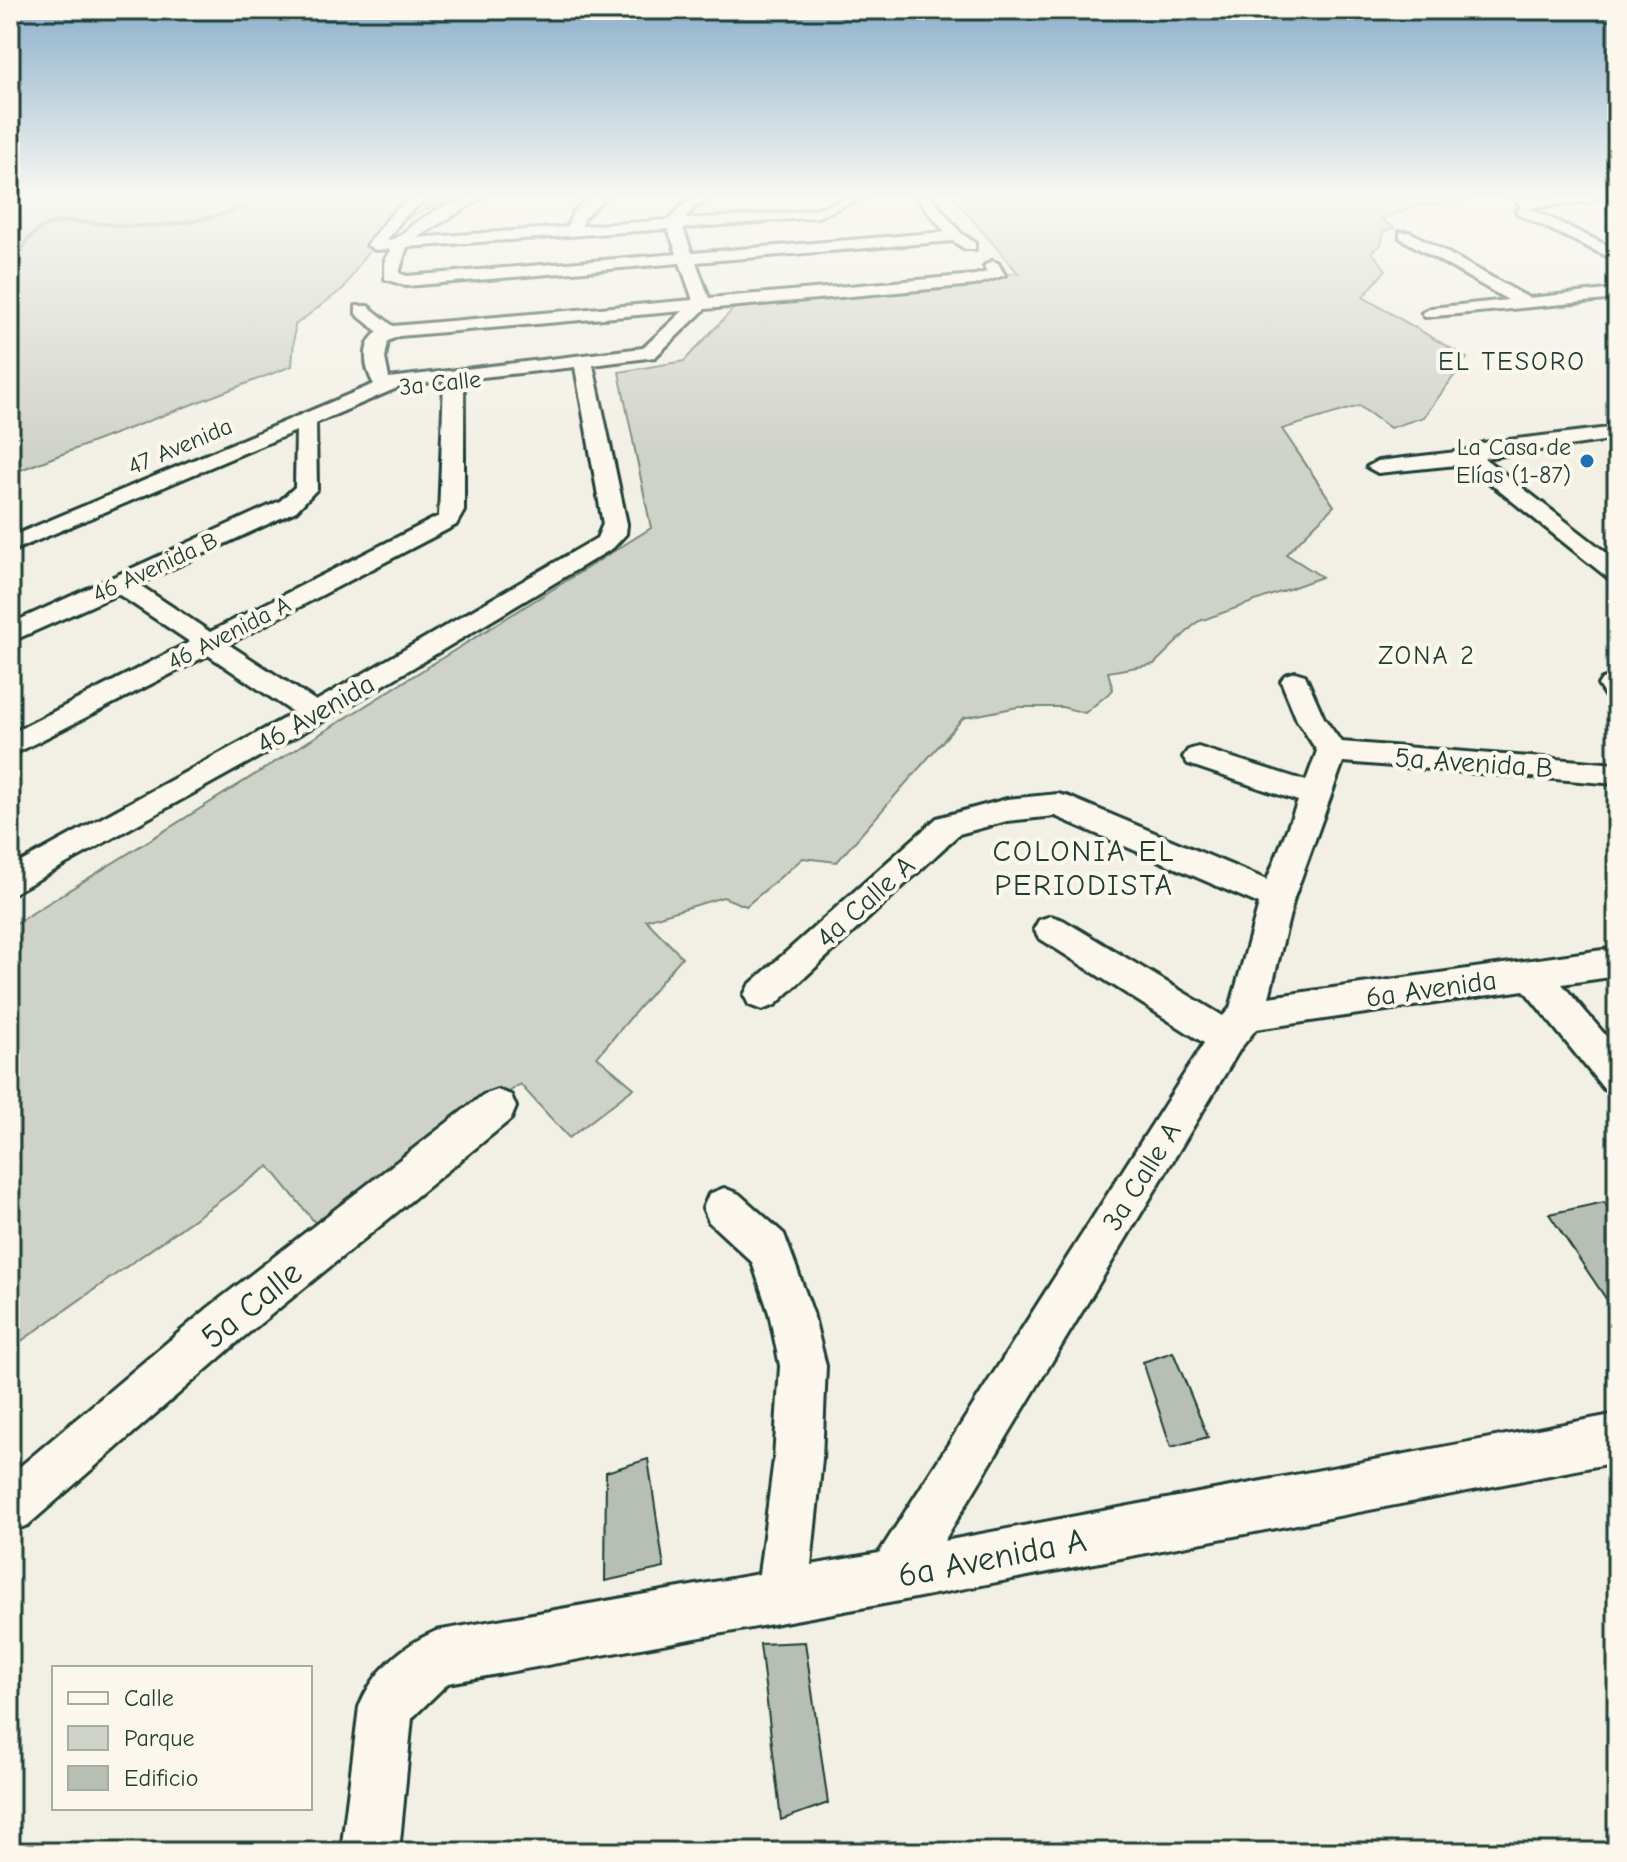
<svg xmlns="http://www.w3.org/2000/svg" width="1627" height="1862" font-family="'Comic Neue',sans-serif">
	<rect width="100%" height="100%" fill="#f2f0e5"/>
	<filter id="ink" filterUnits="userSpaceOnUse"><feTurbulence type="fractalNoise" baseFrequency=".0125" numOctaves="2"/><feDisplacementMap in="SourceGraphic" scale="16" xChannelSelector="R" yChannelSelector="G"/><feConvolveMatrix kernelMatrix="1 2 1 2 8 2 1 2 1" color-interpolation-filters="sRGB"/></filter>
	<g filter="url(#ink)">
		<g fill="#cfd2c8" stroke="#77887e" stroke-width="2">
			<path d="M10,197H451L402,221L364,257L344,288L295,325L292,366L10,474Z"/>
			<path d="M953,197H1465L1466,201L1419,206L1381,219L1395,228L1384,231L1381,245L1372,252L1386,270L1363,297L1467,358L1424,417L1390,428L1359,406L1282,429L1334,506L1286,554L1322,577L1197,622L1154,664L1108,672L1113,690L1085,713L1062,707H1018L963,718L837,862L803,858L746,906L723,897L646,920L682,957L597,1057L634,1088L569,1138L520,1084L321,1230L269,1166L10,1349V927L651,528L619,372L684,361L736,306L1018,273Z"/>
		</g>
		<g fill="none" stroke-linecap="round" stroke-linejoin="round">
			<path stroke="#6e7f75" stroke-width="4" d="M10,263C23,252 27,235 43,227C69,216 100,225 128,226C175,227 221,219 264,197"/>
		</g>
		<g fill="#b7beb3" stroke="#1f3d34" stroke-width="2">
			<path d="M1604,1202L1617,1219V1315L1549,1214Z"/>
			<path d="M1173,1352L1208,1437L1171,1447L1143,1362Z"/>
			<path d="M648,1459L664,1568L605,1581L606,1472Z"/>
			<path d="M805,1642L828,1803L781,1820L760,1644Z"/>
		</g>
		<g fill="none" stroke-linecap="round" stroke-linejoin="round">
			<g stroke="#1f3d34" stroke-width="6">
				<g id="minor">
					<path d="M412,197H429L404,217L387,240C400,239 403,232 414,224C434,210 459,197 484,197L416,238L567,227L573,212L590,197H606L585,217L582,226L669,220C683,203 690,197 712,197L693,209L685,219C727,216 770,216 811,210C830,206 844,197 865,197L818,217L683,228L692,253L945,232L916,197H931L961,233L975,243V249H965L953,241L696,262L709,298L975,275L987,272L984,266L992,261L998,263L1005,275L975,285L705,309L655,357L593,365L627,524L626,534L613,548L325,720L10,895V868L294,713L208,655L10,756V734L190,642L118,594L10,642V624L280,501L295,487L296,431L10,552V537L374,384C364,368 361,343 378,332L356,314V306H368L393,326L693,300L680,263L406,286L385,279V260L391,249L375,250L367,245L394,211ZM668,229L677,254L407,276L399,273L407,247ZM683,311L643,348L389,378L385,358L388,341L399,336ZM575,367L603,524L597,538L316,701L228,644L456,525L464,511V379ZM444,381L439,516L210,632L138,584L296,511L317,489L316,423L404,385Z"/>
					<path d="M1512,197H1601L1594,201L1529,208L1617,250V261L1518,214L1516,211L1522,207Z"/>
					<path d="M1617,205V218L1607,210Z"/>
					<path d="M1400,232H1410L1529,298L1617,289V299L1425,317L1422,313L1431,308L1508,300L1400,238Z"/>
					<path d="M1617,427V439L1484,458L1617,561V580L1608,578L1466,464L1378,473L1367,467L1378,461L1465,451L1483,443Z"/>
					<path d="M1295,672L1305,675L1324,718L1341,742L1617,764V784L1343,762L1294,898L1269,997L1617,948V976L1562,984L1617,1049V1094L1604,1089L1524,990L1256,1029L1240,1049L944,1541L1617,1414V1462L894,1602L448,1683L412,1718L399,1852H341L359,1707C373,1672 401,1646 436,1631L759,1574L774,1459L780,1366L769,1313L752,1262L709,1222L703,1208L709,1194L724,1188L739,1194L784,1234L813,1313L826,1366L822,1459L811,1565L879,1553L1204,1043L1039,938L1034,929L1039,920L1051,916L1063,920L1223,1016L1230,1008L1259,904L1055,816L1007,821L959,834L775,1005L762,1010L749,1005L744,995L749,985L937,818L1007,799L1058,794L1069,797L1267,880L1298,801L1188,764L1183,757L1188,750L1198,747L1306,781L1317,751L1297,720L1281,681L1285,675Z"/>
					<path d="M1612,676L1617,678V702L1607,699L1598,685L1602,679Z"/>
					<path d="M497,1090L511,1095L516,1107L511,1119L240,1340L28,1525L10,1532V1475L208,1308L483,1095Z"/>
				</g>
			</g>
			<use href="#minor" fill="#fbf7ec" fill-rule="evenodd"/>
		</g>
	</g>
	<linearGradient id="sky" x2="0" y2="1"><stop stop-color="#8cb0cc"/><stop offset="0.43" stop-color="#f9f8f3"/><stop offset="1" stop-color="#f9f8f3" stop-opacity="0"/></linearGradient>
	<rect width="1627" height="458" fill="url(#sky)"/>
	<circle fill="#1f6fb2" stroke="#fbf7ec" stroke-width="3" cx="1587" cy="461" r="8"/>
	<g text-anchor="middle" stroke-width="8" stroke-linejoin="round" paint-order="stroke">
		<g font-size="24" fill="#1f3d34" stroke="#fbf7ec">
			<text transform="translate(440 383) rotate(-6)" y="8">3a Calle</text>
			<text transform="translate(180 446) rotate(-23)" y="8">47 Avenida</text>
			<text transform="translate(155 567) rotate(-25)" y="8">46 Avenida B</text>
			<text transform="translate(229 633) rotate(-27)" y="8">46 Avenida A</text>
		</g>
		<g font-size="24" fill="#1f3d34" stroke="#fbf7ec" text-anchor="end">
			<text x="1571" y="455">La Casa de<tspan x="1571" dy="28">Elías (1-87)</tspan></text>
		</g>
		<g font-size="26" letter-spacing="2" fill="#1f3d34" stroke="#fbf7ec">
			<text x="1512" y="370">EL TESORO</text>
		</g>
		<g font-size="26" letter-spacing="2" fill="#1f3d34" stroke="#fbf7ec">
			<text x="1427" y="664">ZONA 2</text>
		</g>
		<g font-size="28" fill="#1f3d34" stroke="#fbf7ec">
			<text transform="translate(315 713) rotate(-30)" y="10">46 Avenida</text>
			<text transform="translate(1474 762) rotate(4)" y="10">5a Avenida B</text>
			<text transform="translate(865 901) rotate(-42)" y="10">4a Calle A</text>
			<text transform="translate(1431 988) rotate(-8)" y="10">6a Avenida</text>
			<text transform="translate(1141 1176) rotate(-58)" y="10">3a Calle A</text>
		</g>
		<g font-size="30" letter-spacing="2" fill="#1f3d34" stroke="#fbf7ec">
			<text x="1084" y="861">COLONIA EL<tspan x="1084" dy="34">PERIODISTA</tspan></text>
		</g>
		<g font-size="34" fill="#1f3d34" stroke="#fbf7ec">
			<text transform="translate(251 1304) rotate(-39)" y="12">5a Calle</text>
			<text transform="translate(992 1557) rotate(-11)" y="12">6a Avenida A</text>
		</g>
	</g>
	<rect width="1627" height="1862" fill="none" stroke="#fbf7ec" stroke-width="40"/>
	<rect x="20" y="20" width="1587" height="1822" fill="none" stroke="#1f3d34" stroke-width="3" filter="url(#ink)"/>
	<rect x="52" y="1666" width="260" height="144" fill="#fbf7ec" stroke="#a3ada2" stroke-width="2"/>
	<rect x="68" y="1692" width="40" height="12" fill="#fbf7ec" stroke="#a3ada2" stroke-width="2"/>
	<text x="124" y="1706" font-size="24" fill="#1f3d34">Calle</text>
	<rect x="68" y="1726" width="40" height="24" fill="#cfd2c8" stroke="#a3ada2" stroke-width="2"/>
	<text x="124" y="1746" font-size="24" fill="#1f3d34">Parque</text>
	<rect x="68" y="1766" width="40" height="24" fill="#b7beb3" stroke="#a3ada2" stroke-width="2"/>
	<text x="124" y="1786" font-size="24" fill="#1f3d34">Edificio</text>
</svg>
